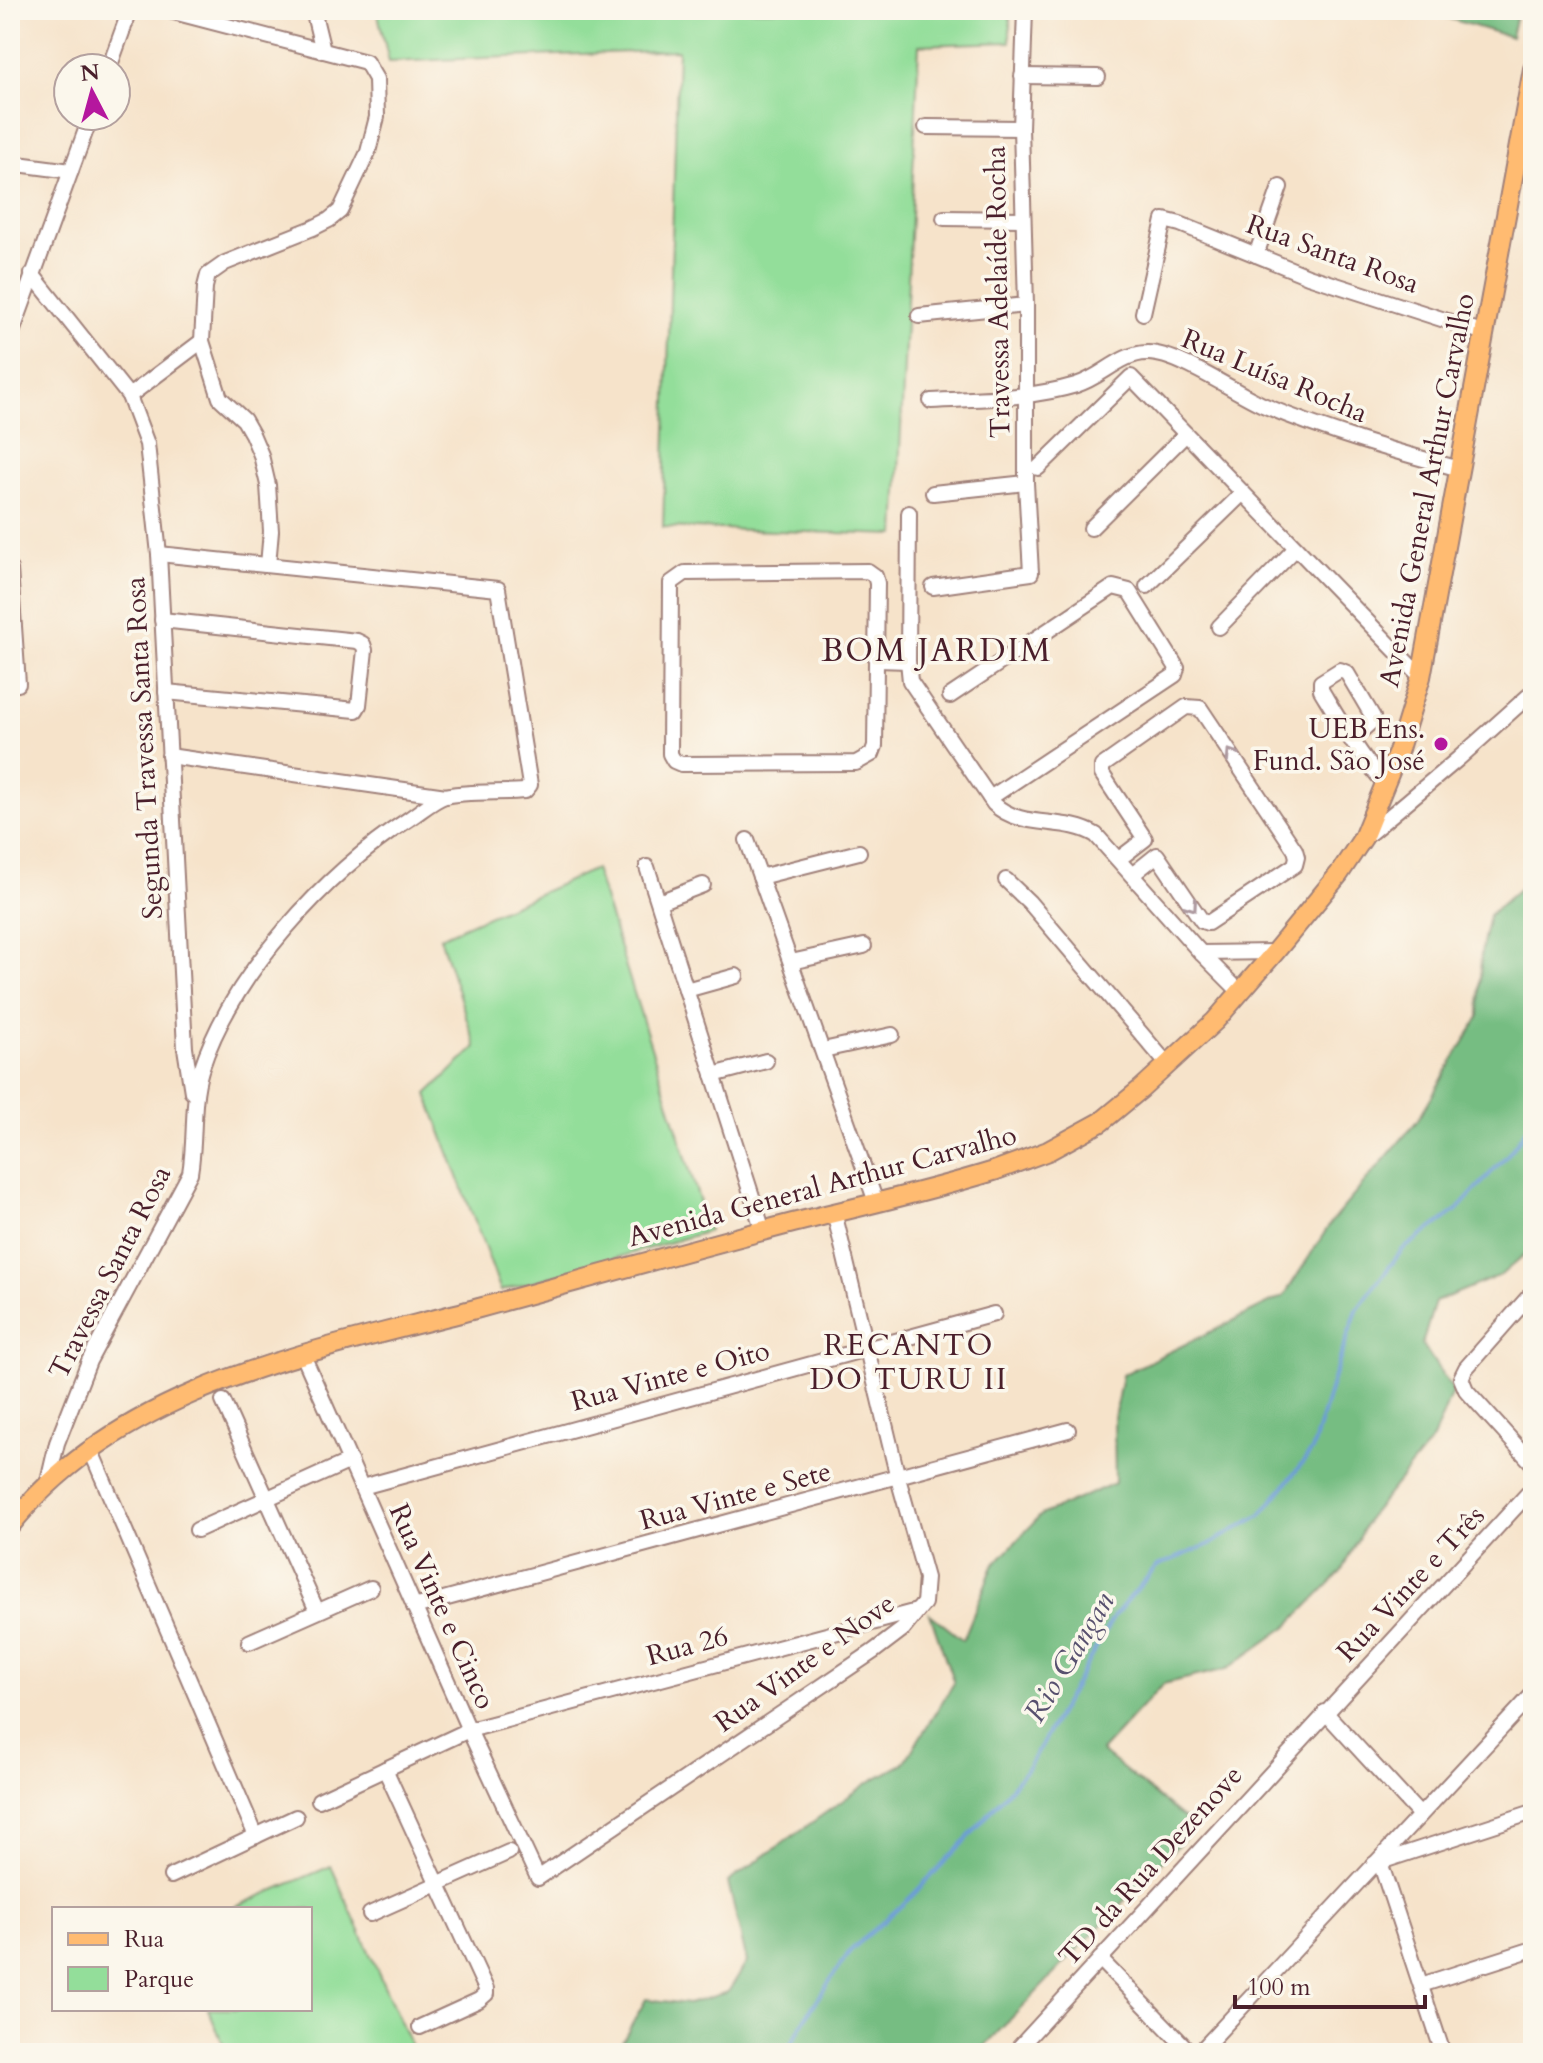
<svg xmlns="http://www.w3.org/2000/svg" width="1543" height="2063" font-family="Cardo,serif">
	<rect width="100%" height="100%" fill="#fbf7ec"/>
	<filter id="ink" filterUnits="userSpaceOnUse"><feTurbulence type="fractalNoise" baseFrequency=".0125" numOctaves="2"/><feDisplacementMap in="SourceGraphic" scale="16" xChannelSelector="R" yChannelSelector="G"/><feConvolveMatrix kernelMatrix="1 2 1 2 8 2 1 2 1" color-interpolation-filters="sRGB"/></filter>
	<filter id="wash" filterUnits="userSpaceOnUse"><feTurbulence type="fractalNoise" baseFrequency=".006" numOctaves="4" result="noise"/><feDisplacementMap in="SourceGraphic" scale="32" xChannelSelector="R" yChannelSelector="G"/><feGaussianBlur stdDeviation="1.8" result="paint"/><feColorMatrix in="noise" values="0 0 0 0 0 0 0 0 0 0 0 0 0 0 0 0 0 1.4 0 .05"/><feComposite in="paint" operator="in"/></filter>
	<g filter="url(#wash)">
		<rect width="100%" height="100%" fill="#f6e3ca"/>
		<g fill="#93de9a" stroke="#6e7e62" stroke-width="2">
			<path d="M377,10H1010V42L919,45L896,535L663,527L678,50L389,62Z"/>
			<path d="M595,869L709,1231L501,1291L427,1094L476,1047L440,937Z"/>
			<path d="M331,1866L414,2053H227L208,2009H310V1909H230Z"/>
		</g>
		<g fill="#76bd82" stroke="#606e56" stroke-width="2">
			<path d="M1420,10H1517L1511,37Z"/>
			<path d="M1533,880V1247L1501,1275L1435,1302L1422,1344L1453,1390L1433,1439L1369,1517L1341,1572L1289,1625L1227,1669L1163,1684L1101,1751L1195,1827L978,2053H616L646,1999L688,2004L728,1992L747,1962L728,1882L866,1784L904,1763L954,1683L930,1614L963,1640L993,1566L1041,1515L1115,1483L1114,1418L1122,1375L1284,1296L1332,1221L1417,1121L1479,1017L1481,953L1489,915L1527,882Z"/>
		</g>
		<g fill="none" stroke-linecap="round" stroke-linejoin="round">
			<path stroke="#6c9dd6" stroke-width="4" d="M786,2053L811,2009L850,1951L911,1897L976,1829L1029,1766L1114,1616L1157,1566L1208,1545L1261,1515L1312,1451L1335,1373L1357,1310L1402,1250L1456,1211L1511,1151L1533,1119"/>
		</g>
	</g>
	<g filter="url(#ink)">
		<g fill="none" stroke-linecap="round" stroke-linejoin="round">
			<g stroke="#a0817a" stroke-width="18">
				<g id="minor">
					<path d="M166,10L366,62L376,79L377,117L368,152L340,211L329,220L313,228L225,263L208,275L205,287L202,341L220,398L244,420L252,434L261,455L268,485L271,531L268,565"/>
					<path d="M313,10L323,51"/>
					<path d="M109,68L130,10"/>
					<path d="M1022,76L1098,77"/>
					<path d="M926,127L1021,128"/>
					<path d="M10,163L71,171"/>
					<path d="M944,218L1022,219"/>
					<path d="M1256,255L1280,187"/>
					<path d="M32,274L129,396L147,444L159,554L185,1048L192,1092"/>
					<path d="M1143,313L1164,220L1180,224L1308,276L1485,333"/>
					<path d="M919,316L1026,305"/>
					<path d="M10,338L91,116"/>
					<path d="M129,396L202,341"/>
					<path d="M931,401C979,398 1029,399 1076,385C1101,378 1121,353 1147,353C1177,352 1234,392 1263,405C1327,432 1393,451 1460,469"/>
					<path d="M1038,468L1131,377L1421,677"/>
					<path d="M933,493L1026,483"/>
					<path d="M909,513L908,661L910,681L994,804C1021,830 1065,816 1096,835L1201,953L1240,992"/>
					<path d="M1091,528L1186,434"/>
					<path d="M10,569L18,684"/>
					<path d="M868,571L875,576L877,583L875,746L872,754L856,763L681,764L674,761L670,754L671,583L685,573Z"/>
					<path d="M1147,586L1243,493"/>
					<path d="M933,587L1031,573L1026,483V305L1021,128L1025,10"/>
					<path d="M162,620L357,641L363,644L365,650L359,705L356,710L166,692"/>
					<path d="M1219,627L1296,548"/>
					<path d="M878,660L908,661"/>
					<path d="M950,696L1113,587L1129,591L1177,668L1175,675L990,798"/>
					<path d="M1351,740L1372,721L1373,717L1347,673L1340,670L1321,682V690C1341,723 1360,756 1386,785"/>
					<path d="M169,756L446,796"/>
					<path d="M1364,838L1458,759L1533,692"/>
					<path d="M747,840L876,1202"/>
					<path d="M1119,859L1145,839L1102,774V766L1186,707L1200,708L1295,850L1297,857L1295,865L1208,923L1202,921L1157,855L1132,875"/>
					<path d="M647,867L763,1231"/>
					<path d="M760,877L859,852"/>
					<path d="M1006,880L1029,902L1168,1065"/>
					<path d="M659,902L703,885"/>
					<path d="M1201,953L1275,952"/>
					<path d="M791,962L864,946"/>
					<path d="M686,990L736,976"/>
					<path d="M823,1050L892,1035"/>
					<path d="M713,1075L766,1061"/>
					<path d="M1533,1292L1466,1368L1461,1378L1466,1390L1533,1464"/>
					<path d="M303,1355L469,1730L538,1878L874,1651L903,1629L924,1603L926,1578L898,1478L834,1212"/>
					<path d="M223,1401L317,1611"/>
					<path d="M91,1451L256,1836"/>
					<path d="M47,1486L57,1443L89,1361L190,1173C196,1138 191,1104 201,1070C232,974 326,873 409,819C420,812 433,800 445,796C460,791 505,793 525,791L530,785L498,589L159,554"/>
					<path d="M362,1487L994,1314"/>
					<path d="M197,1530L350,1461"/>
					<path d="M414,1607L1068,1430"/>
					<path d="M249,1642L371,1588"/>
					<path d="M1325,1712L1419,1814"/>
					<path d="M385,1769L486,1989V1994L479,2000L420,2027"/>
					<path d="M319,1800L469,1730L917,1611"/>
					<path d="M1380,1862L1443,2053"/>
					<path d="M1374,1864L1533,1812"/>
					<path d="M171,1876L296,1817"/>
					<path d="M370,1914L509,1852"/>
					<path d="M1100,1959L1191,2053"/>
					<path d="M1421,1985L1533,1949"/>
					<path d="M1014,2053L1533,1488"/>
					<path d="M1199,2053L1533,1694"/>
				</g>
			</g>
			<g stroke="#a0817a" stroke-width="22">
				<path id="major" d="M10,1526C122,1384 314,1352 479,1308C582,1280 685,1251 789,1224C857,1207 926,1192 994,1171L1048,1151L1101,1122L1141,1089L1215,1021L1275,952L1339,874L1363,838L1398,752L1421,677L1533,69"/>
			</g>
			<use href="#minor" stroke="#fff" stroke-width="14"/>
			<use href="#major" stroke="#ffbb71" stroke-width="18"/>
		</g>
		<defs><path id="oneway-chevron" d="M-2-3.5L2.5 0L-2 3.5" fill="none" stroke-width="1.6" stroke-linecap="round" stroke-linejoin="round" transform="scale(2)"/></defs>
		<g stroke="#ae9aa0">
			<use href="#oneway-chevron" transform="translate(1231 754) rotate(-124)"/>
			<use href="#oneway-chevron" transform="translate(1192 906) rotate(55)"/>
		</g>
	</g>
	<circle fill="#b5179e" stroke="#fbf7ec" stroke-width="3" cx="1441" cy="744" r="8"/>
	<g text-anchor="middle" stroke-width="7" stroke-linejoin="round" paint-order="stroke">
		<g font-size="28" fill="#4a1f2b" stroke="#fbf7ec">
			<text transform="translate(1333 253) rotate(20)" y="10">Rua Santa Rosa</text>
			<text transform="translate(997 292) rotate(-91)" y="10">Travessa Adelaíde Rocha</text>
			<text transform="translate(1275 375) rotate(23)" y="10">Rua Luísa Rocha</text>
			<text transform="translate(1426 490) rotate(-79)" y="10">Avenida General Arthur Carvalho</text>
			<text transform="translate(143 748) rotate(-93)" y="10">Segunda Travessa Santa Rosa</text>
			<text transform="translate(822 1185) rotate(-15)" y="10">Avenida General Arthur Carvalho</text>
			<text transform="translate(109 1272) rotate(-63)" y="10">Travessa Santa Rosa</text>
			<text transform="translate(670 1375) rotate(-15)" y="10">Rua Vinte e Oito</text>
			<text transform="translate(735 1495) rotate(-15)" y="10">Rua Vinte e Sete</text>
			<text transform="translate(1410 1583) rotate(-47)" y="10">Rua Vinte e Três</text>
			<text transform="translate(443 1606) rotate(66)" y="10">Rua Vinte e Cinco</text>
			<text transform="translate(687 1645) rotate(-15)" y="10">Rua 26</text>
			<text transform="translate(804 1662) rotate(-36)" y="10">Rua Vinte e Nove</text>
			<text transform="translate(1150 1865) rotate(-48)" y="10">TD da Rua Dezenove</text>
		</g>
		<g font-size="28" fill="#4a1f2b" stroke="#fbf7ec" text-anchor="end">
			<text x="1425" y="738">UEB Ens.<tspan x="1425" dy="32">Fund. São José</tspan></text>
		</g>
		<g font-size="30" letter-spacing="2" fill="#4a1f2b" stroke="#fbf7ec">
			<text x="909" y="1355">RECANTO<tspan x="909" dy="34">DO TURU II</tspan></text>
		</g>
		<g font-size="30" font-style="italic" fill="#58516f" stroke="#fbf7ec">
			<text transform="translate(1069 1657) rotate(-59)" y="10">Rio Gangan</text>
		</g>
		<g font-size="32" letter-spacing="2" fill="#4a1f2b" stroke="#fbf7ec">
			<text x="937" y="661">BOM JARDIM</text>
		</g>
	</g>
	<rect width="1543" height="2063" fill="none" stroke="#fbf7ec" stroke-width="40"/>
	<rect x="52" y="1907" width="260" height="104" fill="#fbf7ec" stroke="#b4a19f" stroke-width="2"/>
	<rect x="68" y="1933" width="40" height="12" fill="#ffbb71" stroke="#b4a19f" stroke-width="2"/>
	<text x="124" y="1947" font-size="24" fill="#4a1f2b">Rua</text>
	<rect x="68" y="1967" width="40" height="24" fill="#93de9a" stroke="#b4a19f" stroke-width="2"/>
	<text x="124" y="1987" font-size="24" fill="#4a1f2b">Parque</text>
	<g transform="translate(92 92) rotate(354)"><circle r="38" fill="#fbf7ec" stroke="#b4a19f" stroke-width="2"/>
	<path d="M0-6L14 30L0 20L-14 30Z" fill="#b5179e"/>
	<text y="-12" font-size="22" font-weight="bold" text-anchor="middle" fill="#4a1f2b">N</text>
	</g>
	<path d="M1235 1995v12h190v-12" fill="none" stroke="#4a1f2b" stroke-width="4"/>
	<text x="1247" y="1995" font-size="24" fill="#4a1f2b" stroke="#fbf7ec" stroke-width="6" paint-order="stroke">100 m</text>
</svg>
